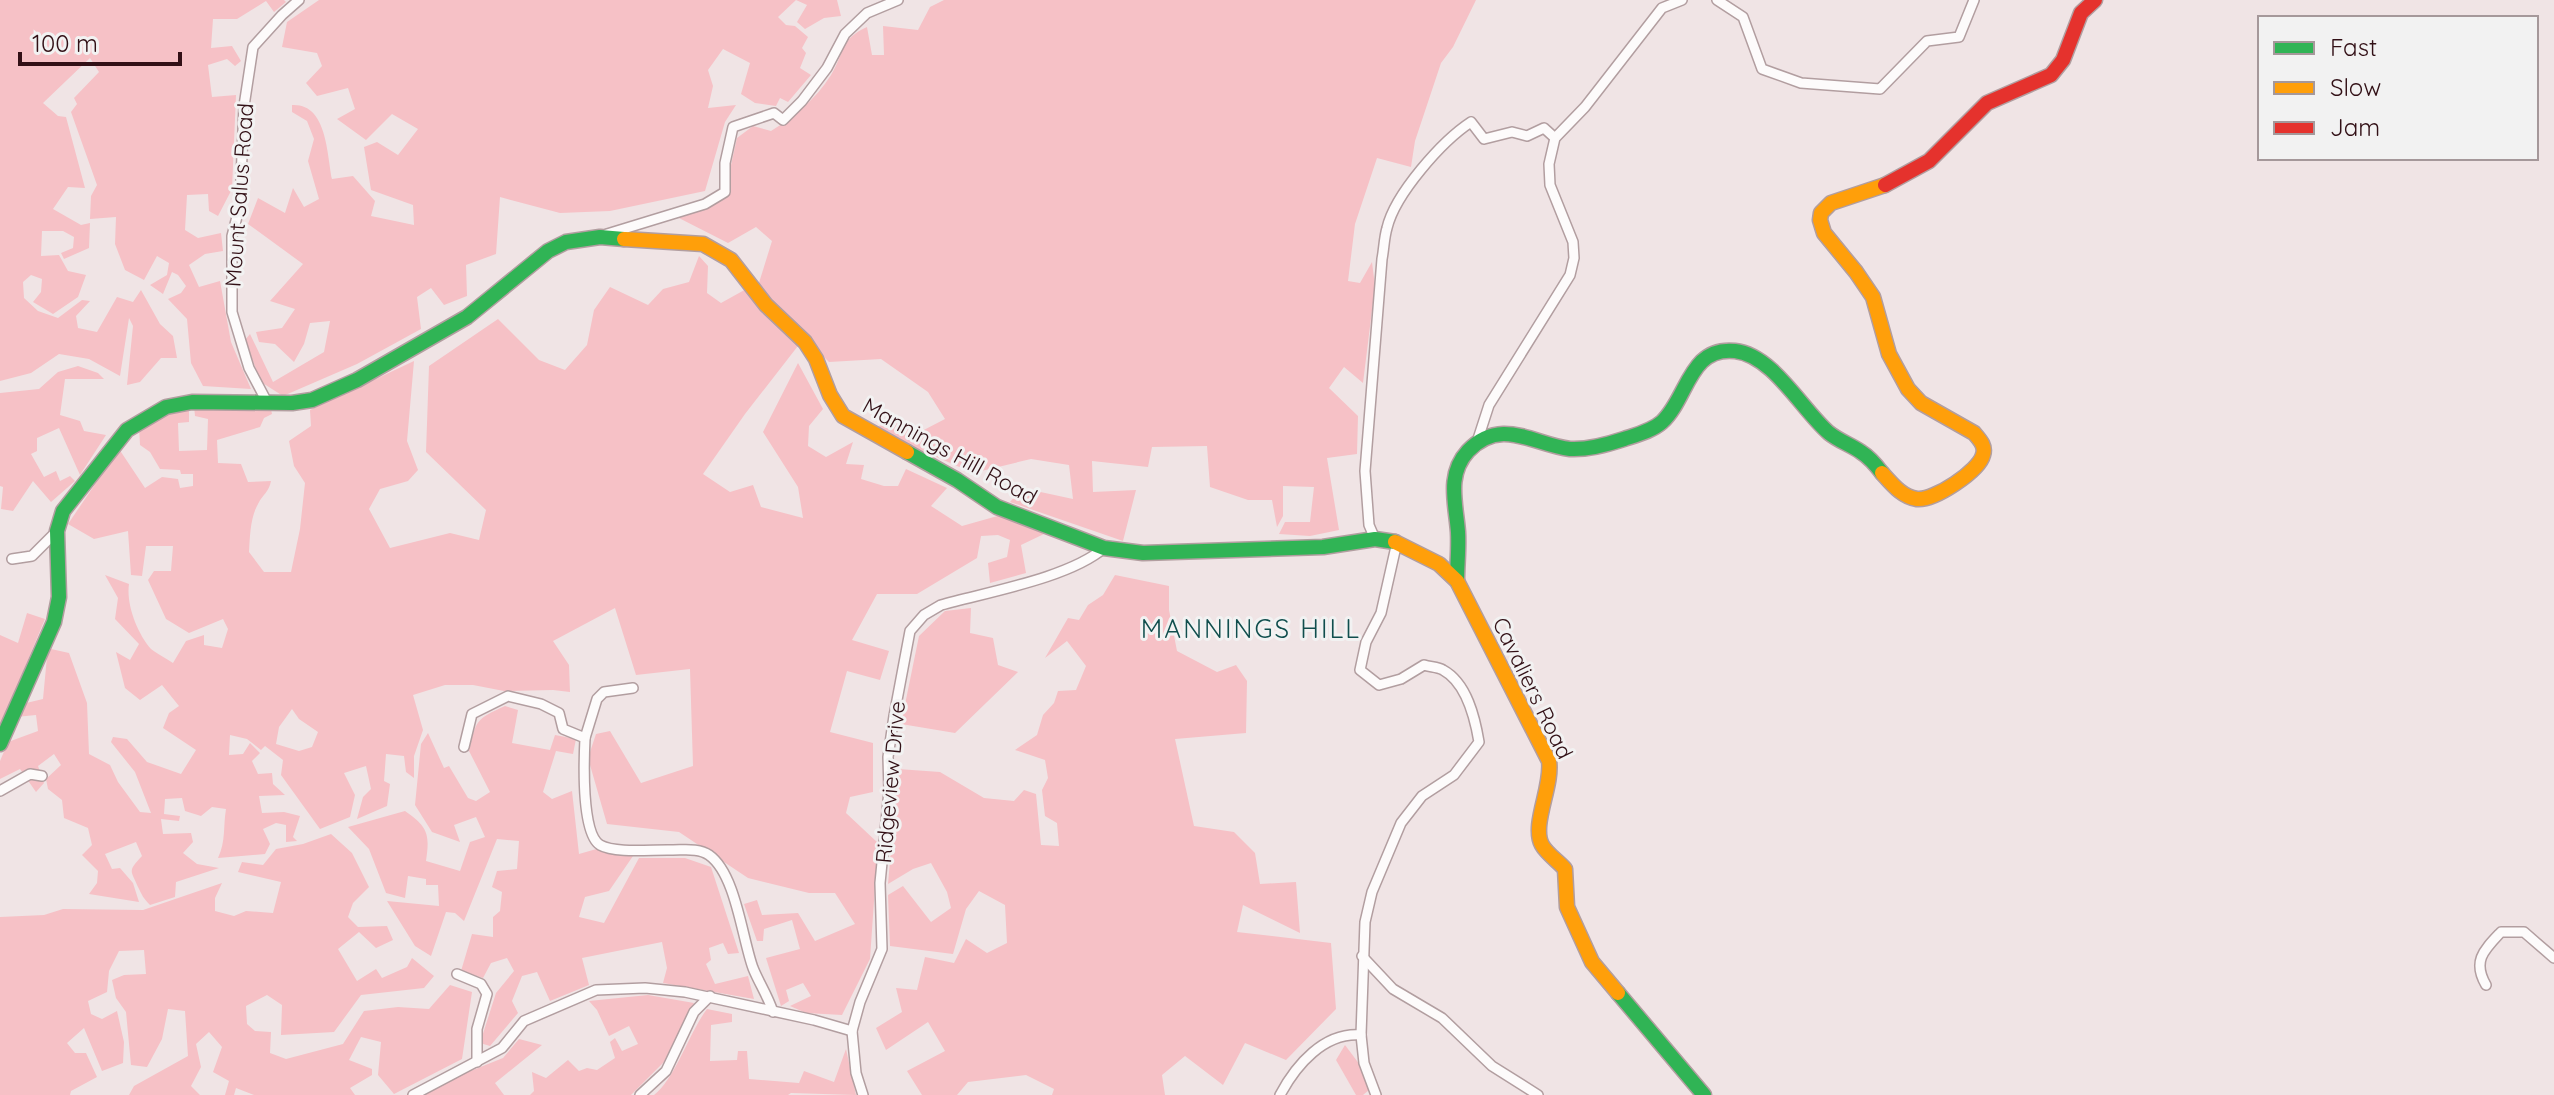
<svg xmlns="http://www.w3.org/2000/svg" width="2554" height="1095" font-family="Quicksand,sans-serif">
	<rect width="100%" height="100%" fill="#f0e4e5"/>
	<g fill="#f6c1c6" fill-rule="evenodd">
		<path d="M0,0H284L286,2L274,12L266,1L237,19H213L211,48L232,46L241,61L235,66L227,59L208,65L212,97L236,95L232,189L218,216L209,211L208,194L187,195L185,230L198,238L221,233L223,251L205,254L189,265L199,287L220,281L231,342L251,389L203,386L191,363L187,319L168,299L181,293L186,286L178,275L172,272L163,294L150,285L167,275L169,263L157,256L144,280L125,270L115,244L116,217L90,219L91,196L97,185L71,112L77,104L74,98L99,72L90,58L43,103L58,116L66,117L85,188L68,187L53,209L81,225L90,223L89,248L64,259L61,253L73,248L74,237L63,231H42L41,256L59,255L68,271L86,275L78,297L53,314L33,302L41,292L42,279L31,275L23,282L24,298L38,311L58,318L82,300L90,301L76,316L78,328L97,332L117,297L133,302L141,290L160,324L173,336L177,358H161L140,382L127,385L133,326L129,318L120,376L89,359L59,354L31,373L0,381Z"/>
		<path d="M319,0H796L778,17L786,25L795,26L808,37L802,48L806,53L800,68L811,75L788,102L780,98L776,106L755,103L741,94L750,63L723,49L708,70L713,86L708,108L736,105L725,122L705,191L610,211L560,213L500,197L496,254L466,265L467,296L444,305L431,288L417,297L421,329L357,364L283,396L261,382L245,340L250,334L273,382L324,352L330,321L310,323L304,344L294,362L275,344L259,342L256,332L282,328L295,309L270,301L303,264L248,224L258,198L285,213L293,188L304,207L319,199L308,161L314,139L307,121L292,112V105C327,103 327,154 332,179L353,176L375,201L371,216L414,225L413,205L371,190L364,147L377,142L398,155L418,129L392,114L366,140L337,119L355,109L348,88L317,96L306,83L322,66L317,53L282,47L287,22Z"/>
		<path d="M796,0H837L841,16L824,18L805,29L797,22L807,5Z"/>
		<path d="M944,0H1476L1453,47L1441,63L1415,141L1411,167L1377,158L1355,224L1348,281L1360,283L1372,262L1375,286L1363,383L1344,367L1329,388L1358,416L1357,454L1327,458L1339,530L1310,536L1279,534L1285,522H1310L1314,487L1283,486V516L1277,527L1272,500H1248L1210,487L1207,446L1152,447L1148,467L1092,461L1093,492L1136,490L1123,541L1010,502L1022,488L1073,499L1069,465L1031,459L973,473L873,429L891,420L918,433L945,419L928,392L881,359L829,362L763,297L758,286L772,241L756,227L728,243L675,216L725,192L737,138L753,126L771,131C794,117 816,99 831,75C845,52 840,39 867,27L872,55H884L883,26L918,30L930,7Z"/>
		<path d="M699,256L708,266L707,293L721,303L748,288L801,342L745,414L703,474L730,492L753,485L761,507L803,518L798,487L763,432L798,363L823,409L809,426L808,446L826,457L853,442L846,464L864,465L861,479L884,486H898L906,469L947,488L931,506L962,526L1001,515L1044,534L1021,545L1026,573L990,583L988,563L1007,557L1010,540L998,535L981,536L977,558L917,594H877L852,640L889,651L880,680L847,671L830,732L873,743V792L850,797L846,813L878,843L870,959L842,1015L806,1013L790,1006L811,996L803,983L786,990L789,1001L781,1006L766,958L800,949L792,920L764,929L763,941H757L744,904L757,900L762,915L798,913L815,941L855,924L835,893H809L748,878L679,832L607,824L588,758L596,734L610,731L641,783L693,766L690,669L636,675L615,608L553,641L569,665L570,692L553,690L504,691L473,685H445L413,695L423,730L414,756V778L406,772L404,756L386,754L384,781L390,784L387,806L357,819L363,797L371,789L366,766L344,773L355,795L350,817L320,829L281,775L283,760L265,746L261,750L247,739L230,735L229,755L243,754L250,743L260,753L252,761L258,774L272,773L273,784L285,795L259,796L262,813L284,812L300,816L293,837L297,841L286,842V825L276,823L263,829L270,844L265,854L218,858C226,841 223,827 226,809L212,807L201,816L185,811L182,798L165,799L164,814L180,816L179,821L161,819L163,834L191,833L193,842L183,853L197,864L219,868L176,882L175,897L150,905C143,898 142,895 138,887C131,870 127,872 142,856L136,842L105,854L112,869L120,868L133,883L139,902L89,894L97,883L98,871L82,855L92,845L88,828L64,818L62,800L48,789L46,779L61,765L54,754L38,766L44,783L36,792L20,769L0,779V761L8,742L38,731L36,715L16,717L22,704L43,699L47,657L51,649L69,653L87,703L89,754L110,765L118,782L140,812L151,813L135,772L111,742L113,737L127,739L147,762L181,774L196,750L163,728L169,713L179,706L162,685L140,700L125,688L116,652L130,660L139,644L115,619L118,598L105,575L129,584C126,604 137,633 151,649C157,654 166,658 173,663L186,641L204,635V645L222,648L228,629L223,619L189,633L166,619L148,580L154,571H171L173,546H146L142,576L131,575L128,531L94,539L68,524L119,449L145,488L162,477L178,479L180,488L193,486V474H181L180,470L160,469L150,452L140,445L139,426L177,408L189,407V422L178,423L179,451L207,450L208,419L195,416L194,406L271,409L272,414L264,418L260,427L217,440L218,463L241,464L248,482L271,481C269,492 263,494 258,504C250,518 250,537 249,552L264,572H291L300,529L305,483L294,466L289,441L311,426L310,410L414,361L407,441L418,470L408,481L380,489L369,509L390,548L450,533L479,540L486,510L426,452L429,366L498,319L539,360L565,370L587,345L594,310L610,287L648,305L663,289L689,282ZM292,709L299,719L318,732L312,747L299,751L276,744L279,727Z"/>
		<path d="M78,366L98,373L104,379H65L60,415L80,421L84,431L106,435L80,475L59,428L37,438V451L31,454L44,477L56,471L60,481L70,476L75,481L51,502L33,481L13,511L1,509L3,487L0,486V393L39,389L58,372Z"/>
		<path d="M1115,575L1169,586V610L1177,651L1217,672L1236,665L1247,681L1246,733L1175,739L1194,826L1234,832L1255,853L1260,884L1296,882L1300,933L1243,905L1237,932L1331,943L1336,1009L1286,1060L1245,1043L1223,1085L1185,1056L1162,1075L1165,1095H1052L1054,1089L1026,1075L968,1082L957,1095H922L907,1071L945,1051L928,1022L886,1050L876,1028L902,1012L896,988L917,990L925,957L954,963L966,939L987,953L1007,943L1005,905L979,891L966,909L953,954L890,946L888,895L903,886L931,922L951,908L947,892L931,863L913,869L888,884L898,769L940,772L984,798L1014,801L1024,790L1036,794L1041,845L1059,846L1057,823L1045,816L1042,790L1048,778L1045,760L1015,750L1037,735L1043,715L1054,703L1058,691L1076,690L1086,666L1067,641L1045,658L1068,618L1079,620L1088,605L1103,595Z"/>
		<path d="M971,608L970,633L993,638L998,665L1018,672L955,733L901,724L919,636L945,611Z"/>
		<path d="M27,613L45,619L0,727V635L18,643Z"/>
		<path d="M505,706L518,710L512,743L550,750L555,735L576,739L573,754L556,751L543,792L552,799L572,791L579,854L600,848L633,856L609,891L585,897L579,917L604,923L639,858H685L711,867L739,953L728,954L723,943L709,948L711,960L706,964L715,984L748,976L754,999L663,983L667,968L662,942L582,958L589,985L550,1001L537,972L522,976L512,1001L518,1013L490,1046L480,1043L496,993L514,971L507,958L491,963L483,978L461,971L472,934L493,937V917L500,911L502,892L492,887L497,871L517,869L519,841L497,839L464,921L455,913L446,912L431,956L415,946L387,901L439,906L438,885H426V879L408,876L405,898L386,893L369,849L348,827L405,811C428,827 430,834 426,861L460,871L470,842L485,837L476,817L454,825L460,842L432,832L415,805L421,744L428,733L444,768L449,766L468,798L476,801L490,792L469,751C476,720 476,719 505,706Z"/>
		<path d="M331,834L352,853L369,887L353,903L348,917L358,927L387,926L393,940L376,948L359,932L338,949L357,981L376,969L382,978L407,967L412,958L434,976L424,988L361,995L334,1032L281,1035L282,1005L267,995L246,1006L247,1024L255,1031L271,1032L270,1053L286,1059L343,1044L364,1011L398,1007L429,1009L450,985L472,992L462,1059L394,1094L378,1075L381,1042L361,1037L349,1060L372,1069V1075L350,1088L355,1095H254L236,1088L234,1095H225L229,1081L213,1072L222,1047L209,1032L196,1044L201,1067L191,1086L200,1095H129L134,1086L188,1056L185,1011L168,1009L162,1039L147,1067L131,1065L126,1012L116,998L112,980L124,975L146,974L144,950L119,951L109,971L107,992L88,1001L91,1014L102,1019L117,1011L124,1042L123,1063L102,1071L84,1028L67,1043L75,1053H86L97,1077L71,1091L70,1095H0V917L44,915L63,909L143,910L222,883L215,898V911L234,916L246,911L273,913L281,882L238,872L242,862L263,865L276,849L303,844Z"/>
		<path d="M648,995L694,1003L664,1062L631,1095H530L534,1091L532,1072L546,1078L568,1060L579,1071L587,1068L597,1070L615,1058L610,1042L615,1038L622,1051L638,1044L629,1026L609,1036L597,1010L589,1001Z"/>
		<path d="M707,1009L732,1014V1022L711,1025L710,1061L737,1060L738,1051H747L749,1079L799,1083L804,1071L834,1082L846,1049L856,1095L791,1093L788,1095H654C675,1079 689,1033 707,1009Z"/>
		<path d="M519,1039L542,1045L495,1083L504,1095H422L448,1080L503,1058Z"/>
		<path d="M1345,1045L1360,1065L1369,1090L1363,1095H1356L1336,1060Z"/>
	</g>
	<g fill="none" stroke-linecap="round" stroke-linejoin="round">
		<g stroke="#b29ea0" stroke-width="12">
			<g id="street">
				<path d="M1717,0L1743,17L1762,69L1801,83L1880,89L1927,41L1959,37L1974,0"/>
				<path d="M607,234L705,204L725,192V163L733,127L774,113L783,120L802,101L827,68L845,34L867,13L898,0"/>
				<path d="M267,402L249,368L232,312V236L240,205L244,106L253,47L282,15L299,0"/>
				<path d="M1477,442L1489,405L1570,275L1574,258L1573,242L1550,185L1549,164L1555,138L1585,107L1662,8L1682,0"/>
				<path d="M1375,539L1369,525L1365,471L1382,259C1384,249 1384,238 1387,228C1395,194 1442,141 1471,122L1484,139L1512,132L1527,136L1544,128L1555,138"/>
				<path d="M12,559L32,556L57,531"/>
				<path d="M585,738L597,699L604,692L633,688"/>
				<path d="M464,747L472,714L508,696L541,704L559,713L563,729L585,738C584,759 581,833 600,845C616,854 655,849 673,850C685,850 699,848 709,855C736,874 742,938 753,968C759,983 768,996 773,1012"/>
				<path d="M0,791L30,774L42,776"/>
				<path d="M1362,956L1393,989L1442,1018L1492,1066L1538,1095"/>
				<path d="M457,974L481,984L487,994L477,1029V1062"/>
				<path d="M2486,985C2472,961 2484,950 2501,932H2524L2554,958"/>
				<path d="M413,1095L502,1048L524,1021L596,990L645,988L685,992L814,1020L852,1031"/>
				<path d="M640,1095L666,1071L694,1012L710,996"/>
				<path d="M863,1095L856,1073L852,1031L860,1002L882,949L880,883L889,791L888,757L894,716L910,631L924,615L941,605C987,592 1069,578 1104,548"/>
				<path d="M1280,1095C1296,1065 1324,1032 1361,1035"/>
				<path d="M1376,1095L1364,1063L1361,1035L1365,922L1372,892L1401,823L1422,796L1454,775L1479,742C1475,718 1467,683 1443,670C1438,667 1430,667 1424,665L1401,679L1379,685L1360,670L1366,642L1381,613L1397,542"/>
			</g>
		</g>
		<g stroke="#b29ea0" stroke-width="17">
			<g id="fast">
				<path d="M907,452L957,480L997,507L1104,548L1143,553L1323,547L1375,539L1395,542"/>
				<path d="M1457,581C1457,565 1459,549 1458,532C1456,504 1446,475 1468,451C1501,416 1534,445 1570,449C1588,450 1606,445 1624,439C1636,435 1652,431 1662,422C1688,398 1689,346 1735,351C1773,355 1802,410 1829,433C1839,441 1851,445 1861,452C1869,457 1876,465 1882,473"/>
				<path d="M0,744L54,622L59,597L57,531L63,511L127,430L166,407L192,402L292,403L312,400L357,380L467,317L548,251L566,242L600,237L624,239"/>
				<path d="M1618,993L1704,1095"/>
			</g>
		</g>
		<g stroke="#b29ea0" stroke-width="17">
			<g id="slow">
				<path d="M624,239L703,244L731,260L766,305L805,342L816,359L830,395L843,416L907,452"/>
				<path d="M1882,473C1892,484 1902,497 1917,499C1934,501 1979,471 1983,455C1986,446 1980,440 1974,433L1921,403L1908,389L1889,354L1873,297L1856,272L1824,233L1820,220L1821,213L1831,203L1885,185"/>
				<path d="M1395,542L1439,564L1457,581L1549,761C1553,786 1531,825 1542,845C1547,854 1558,861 1565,869L1567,907L1592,962L1618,993"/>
			</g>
		</g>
		<g stroke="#b29ea0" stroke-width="17">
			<path id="jam" d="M1885,185L1929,161L1987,103L2051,75L2063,60L2081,13L2095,0"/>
		</g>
		<use href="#street" stroke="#fdfbfb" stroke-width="9"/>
		<use href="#fast" stroke="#30b455" stroke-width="14"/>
		<use href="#slow" stroke="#ff9f0a" stroke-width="14"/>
		<use href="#jam" stroke="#e5322d" stroke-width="14"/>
	</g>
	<g text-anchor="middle" stroke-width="6" stroke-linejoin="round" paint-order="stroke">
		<g font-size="22" fill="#321016" stroke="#f2f2f2">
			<text transform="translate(239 195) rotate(-86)" y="8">Mount Salus Road</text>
			<text transform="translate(950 451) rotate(29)" y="8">Mannings Hill Road</text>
			<text transform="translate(1533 688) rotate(64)" y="8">Cavaliers Road</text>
			<text transform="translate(890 782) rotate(-85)" y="8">Ridgeview Drive</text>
		</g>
		<g font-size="26" letter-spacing="2" fill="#104e4d" stroke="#f2f2f2">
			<text x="1251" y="638">MANNINGS HILL</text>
		</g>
	</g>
	<rect x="2258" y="16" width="280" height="144" fill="#f2f2f2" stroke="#a5989a" stroke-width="2"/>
	<rect x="2274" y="42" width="40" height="12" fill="#30b455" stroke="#a5989a" stroke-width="2"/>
	<text x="2330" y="56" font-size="24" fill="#321016">Fast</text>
	<rect x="2274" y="82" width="40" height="12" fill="#ff9f0a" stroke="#a5989a" stroke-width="2"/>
	<text x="2330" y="96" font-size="24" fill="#321016">Slow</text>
	<rect x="2274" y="122" width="40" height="12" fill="#e5322d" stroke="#a5989a" stroke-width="2"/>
	<text x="2330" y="136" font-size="24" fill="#321016">Jam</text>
	<path d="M20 52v12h160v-12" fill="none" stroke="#321016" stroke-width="4"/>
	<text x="32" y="52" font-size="24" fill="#321016" stroke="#f2f2f2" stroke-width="6" paint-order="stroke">100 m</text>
</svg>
